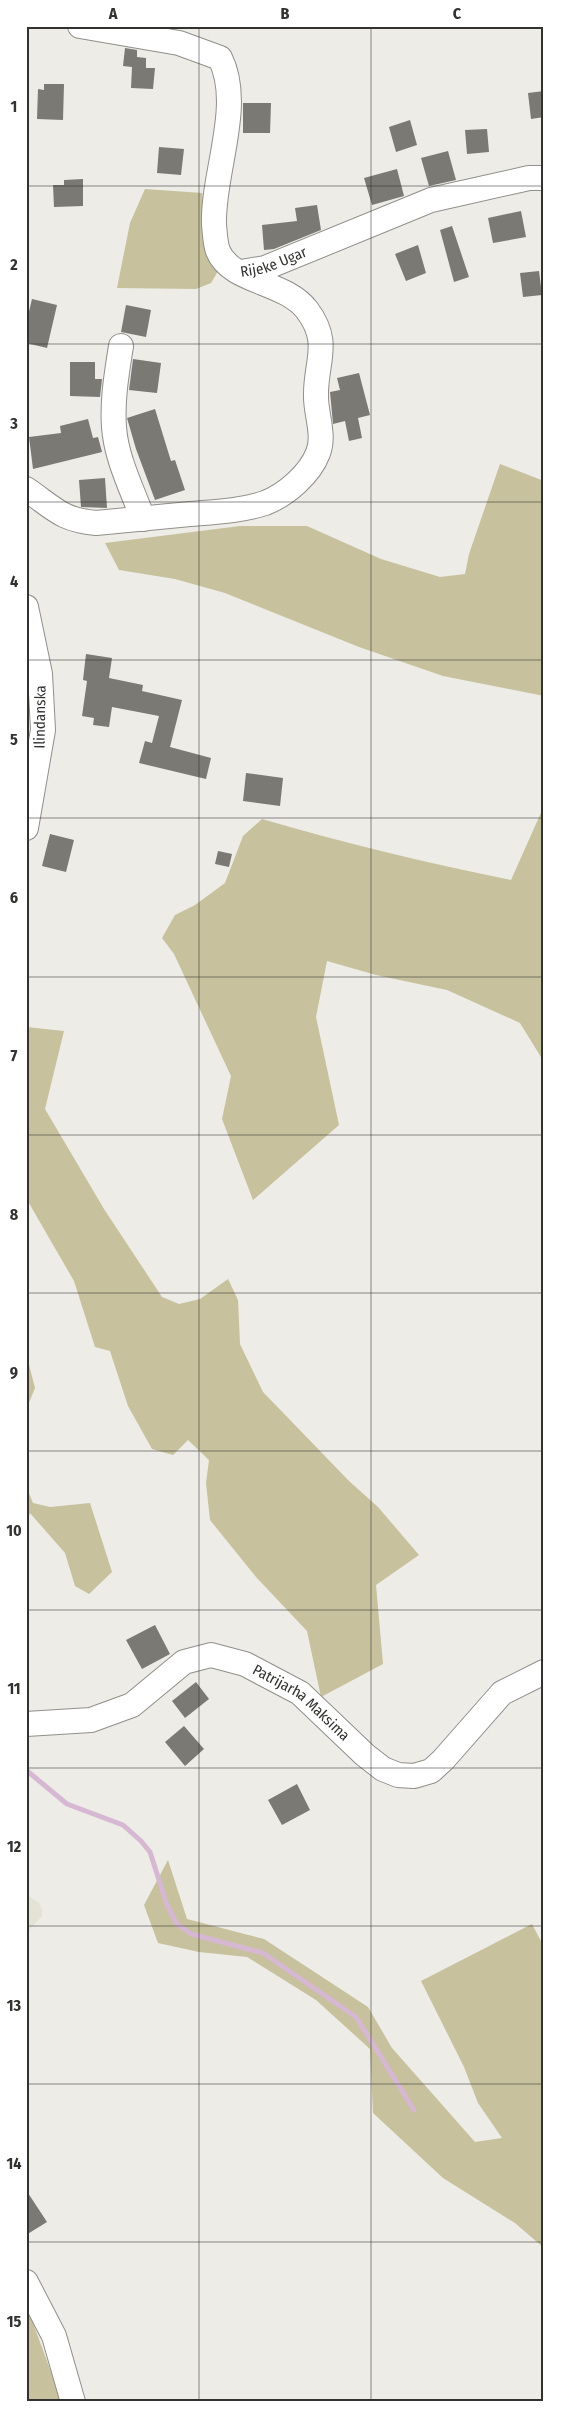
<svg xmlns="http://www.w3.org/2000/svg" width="570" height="2428" font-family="'Fira Sans Condensed',sans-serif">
	<rect width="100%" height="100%" fill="#edece6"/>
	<path fill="#e4e2d4" d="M26,1894L39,1903L42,1910V1916L26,1933Z"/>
	<g fill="#c7c19d">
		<path d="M145,189L202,193L205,226L218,271L211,283L196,289L117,288L130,223Z"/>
		<path d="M500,464L544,481V696L443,676L359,647L225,593L175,579L119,570L105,543L240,526H307L381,559L440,577L465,574L469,554Z"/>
		<path d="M544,806V1062L520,1023L447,990L376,975L327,961L316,1017L339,1125L253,1200L222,1119L231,1076L174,954L162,938L175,915L195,905L225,883L243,836L262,819C344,843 427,863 511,880Z"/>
		<path d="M26,1027L64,1031L45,1109L104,1209L162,1297L179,1304L200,1299L228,1279L238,1300L240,1344L263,1392L349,1481L378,1507L419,1555L376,1585L383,1664L321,1697L307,1631L256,1577L210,1520L206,1483L209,1460L188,1440L173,1455L152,1449L128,1406L110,1351L95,1347L74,1281L26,1198Z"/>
		<path d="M26,1353L35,1388L26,1410Z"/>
		<path d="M26,1486L33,1503L50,1507L90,1503L112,1572L89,1594L75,1586L65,1553L30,1513L26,1524Z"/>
		<path d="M168,1860L187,1919L264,1939L368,2007L392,2048L475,2142L502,2138L478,2103L464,2067L421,1981L532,1924L544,1947V2248L515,2223L443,2178L373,2113L370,2049L316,2000L247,1957L199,1952L158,1943L144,1905Z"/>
		<path d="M26,2304L62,2402H26Z"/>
	</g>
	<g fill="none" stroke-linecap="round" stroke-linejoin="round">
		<path stroke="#d6b8d2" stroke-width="5" d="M26,1770L67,1804L123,1825L141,1841L150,1852L167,1905L177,1924L191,1934L263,1953L356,2017L414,2110"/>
	</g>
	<g fill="#7a7973">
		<path d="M125,48L137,50V57L146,58V68H155L153,89L131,88L132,67L123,66Z"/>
		<path d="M44,84H64L63,120L37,119L38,89L44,90Z"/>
		<path d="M544,91V117L531,119L528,93Z"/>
		<path d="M243,103H271L270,133H243Z"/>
		<path d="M410,120L417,145L396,152L389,127Z"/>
		<path d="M487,129L489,152L467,154L465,130Z"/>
		<path d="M159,147L184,149L181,175L157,173Z"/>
		<path d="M448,151L456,180L429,186L421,158Z"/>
		<path d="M397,169L404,196L372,205L364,178Z"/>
		<path d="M83,179V206L54,207L53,185H64V180Z"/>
		<path d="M317,205L321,230L274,249L264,250L262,225L297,221L295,208Z"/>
		<path d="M521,211L526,237L493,243L488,218Z"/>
		<path d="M452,226L469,277L454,282L440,230Z"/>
		<path d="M418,245L426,273L406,281L395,254Z"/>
		<path d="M539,271L542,295L523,297L520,273Z"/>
		<path d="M32,299L57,305L47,348L26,343V324Z"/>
		<path d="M126,305L151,310L146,337L121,332Z"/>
		<path d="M133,359L161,363L157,393L129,390Z"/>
		<path d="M70,362H95V379H102L100,397L70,396Z"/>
		<path d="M359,373L370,415L358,418L362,438L349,441L345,421L333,424L330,392L340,390L337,378Z"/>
		<path d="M155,409L171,461L175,460L185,490L155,500L136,449L127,418Z"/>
		<path d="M88,419L93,438L98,437L102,452L33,469L29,437L61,433L60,426Z"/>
		<path d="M105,478L107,508L81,507L79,480Z"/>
		<path d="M86,654L112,658L109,678L143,685L142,691L182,700L170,747L211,758L206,779L139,763L145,741L152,743L159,716L112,707L109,727L93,725L94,718L82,716L87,681L83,680Z"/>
		<path d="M246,773L283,778L280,806L243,801Z"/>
		<path d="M50,834L74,840L66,872L42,866Z"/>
		<path d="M218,851L232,854L229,867L215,864Z"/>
		<path d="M155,1625L170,1654L142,1669L126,1640Z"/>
		<path d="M196,1682L209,1699L185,1718L172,1701Z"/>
		<path d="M184,1726L204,1749L185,1766L165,1742Z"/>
		<path d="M297,1784L310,1810L282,1825L268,1800Z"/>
		<path d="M26,2190L47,2222L26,2235Z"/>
	</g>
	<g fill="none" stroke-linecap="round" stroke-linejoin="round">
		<g stroke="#908f89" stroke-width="26">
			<g id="minor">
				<path id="s1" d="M241,272L265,268L431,200L529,178H544"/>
				<path d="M121,346C117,372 112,399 114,427C116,458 132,489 143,519"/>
				<path d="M26,489C54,508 61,520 96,523C128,520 159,517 190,514C215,512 241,511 265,503C286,495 310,474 318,453C325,435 316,415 316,397C315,362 332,343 307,310C285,281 231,283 218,251C215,243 215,234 214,225C212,174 244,105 220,58L179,43L80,26"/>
				<path d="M26,607L40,674L43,730L26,828"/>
				<path id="s2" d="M26,1724L91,1720L132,1705L184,1662L211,1655L245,1664L300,1693L365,1755L383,1769L398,1775L414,1776L431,1771L443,1760L502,1693L544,1672"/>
				<path d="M26,2282L54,2336L73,2402"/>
			</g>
		</g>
		<use href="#minor" stroke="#fff" stroke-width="24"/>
	</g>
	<path fill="none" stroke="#32322f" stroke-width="1" stroke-opacity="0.55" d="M199,26V2402M371,26V2402M26,186H544M26,344H544M26,502H544M26,660H544M26,818H544M26,977H544M26,1135H544M26,1293H544M26,1451H544M26,1610H544M26,1768H544M26,1926H544M26,2084H544M26,2242H544"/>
	<g text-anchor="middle" stroke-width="5" stroke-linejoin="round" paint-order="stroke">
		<g font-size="15" fill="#32322f" stroke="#fff">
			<text dy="5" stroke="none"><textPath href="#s1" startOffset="34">Rijeke Ugar</textPath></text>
			<text transform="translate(40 717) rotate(-89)" y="5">Ilindanska</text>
			<text dy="5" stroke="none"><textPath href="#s2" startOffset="308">Patrijarha Maksima</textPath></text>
		</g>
	</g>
	<rect width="570" height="2428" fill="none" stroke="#ffffff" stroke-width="55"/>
	<rect x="28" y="28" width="514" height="2372" fill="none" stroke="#32322f" stroke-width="2"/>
	<g font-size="16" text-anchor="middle" font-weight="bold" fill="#32322f">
		<text x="113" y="19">A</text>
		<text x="285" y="19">B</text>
		<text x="457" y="19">C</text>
		<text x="14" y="112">1</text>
		<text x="14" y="270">2</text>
		<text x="14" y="429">3</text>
		<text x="14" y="587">4</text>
		<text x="14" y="745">5</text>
		<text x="14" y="903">6</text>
		<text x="14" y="1061">7</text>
		<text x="14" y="1220">8</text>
		<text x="14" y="1378">9</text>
		<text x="14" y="1536">10</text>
		<text x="14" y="1694">11</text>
		<text x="14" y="1852">12</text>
		<text x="14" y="2011">13</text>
		<text x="14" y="2169">14</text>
		<text x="14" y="2327">15</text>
	</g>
</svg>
